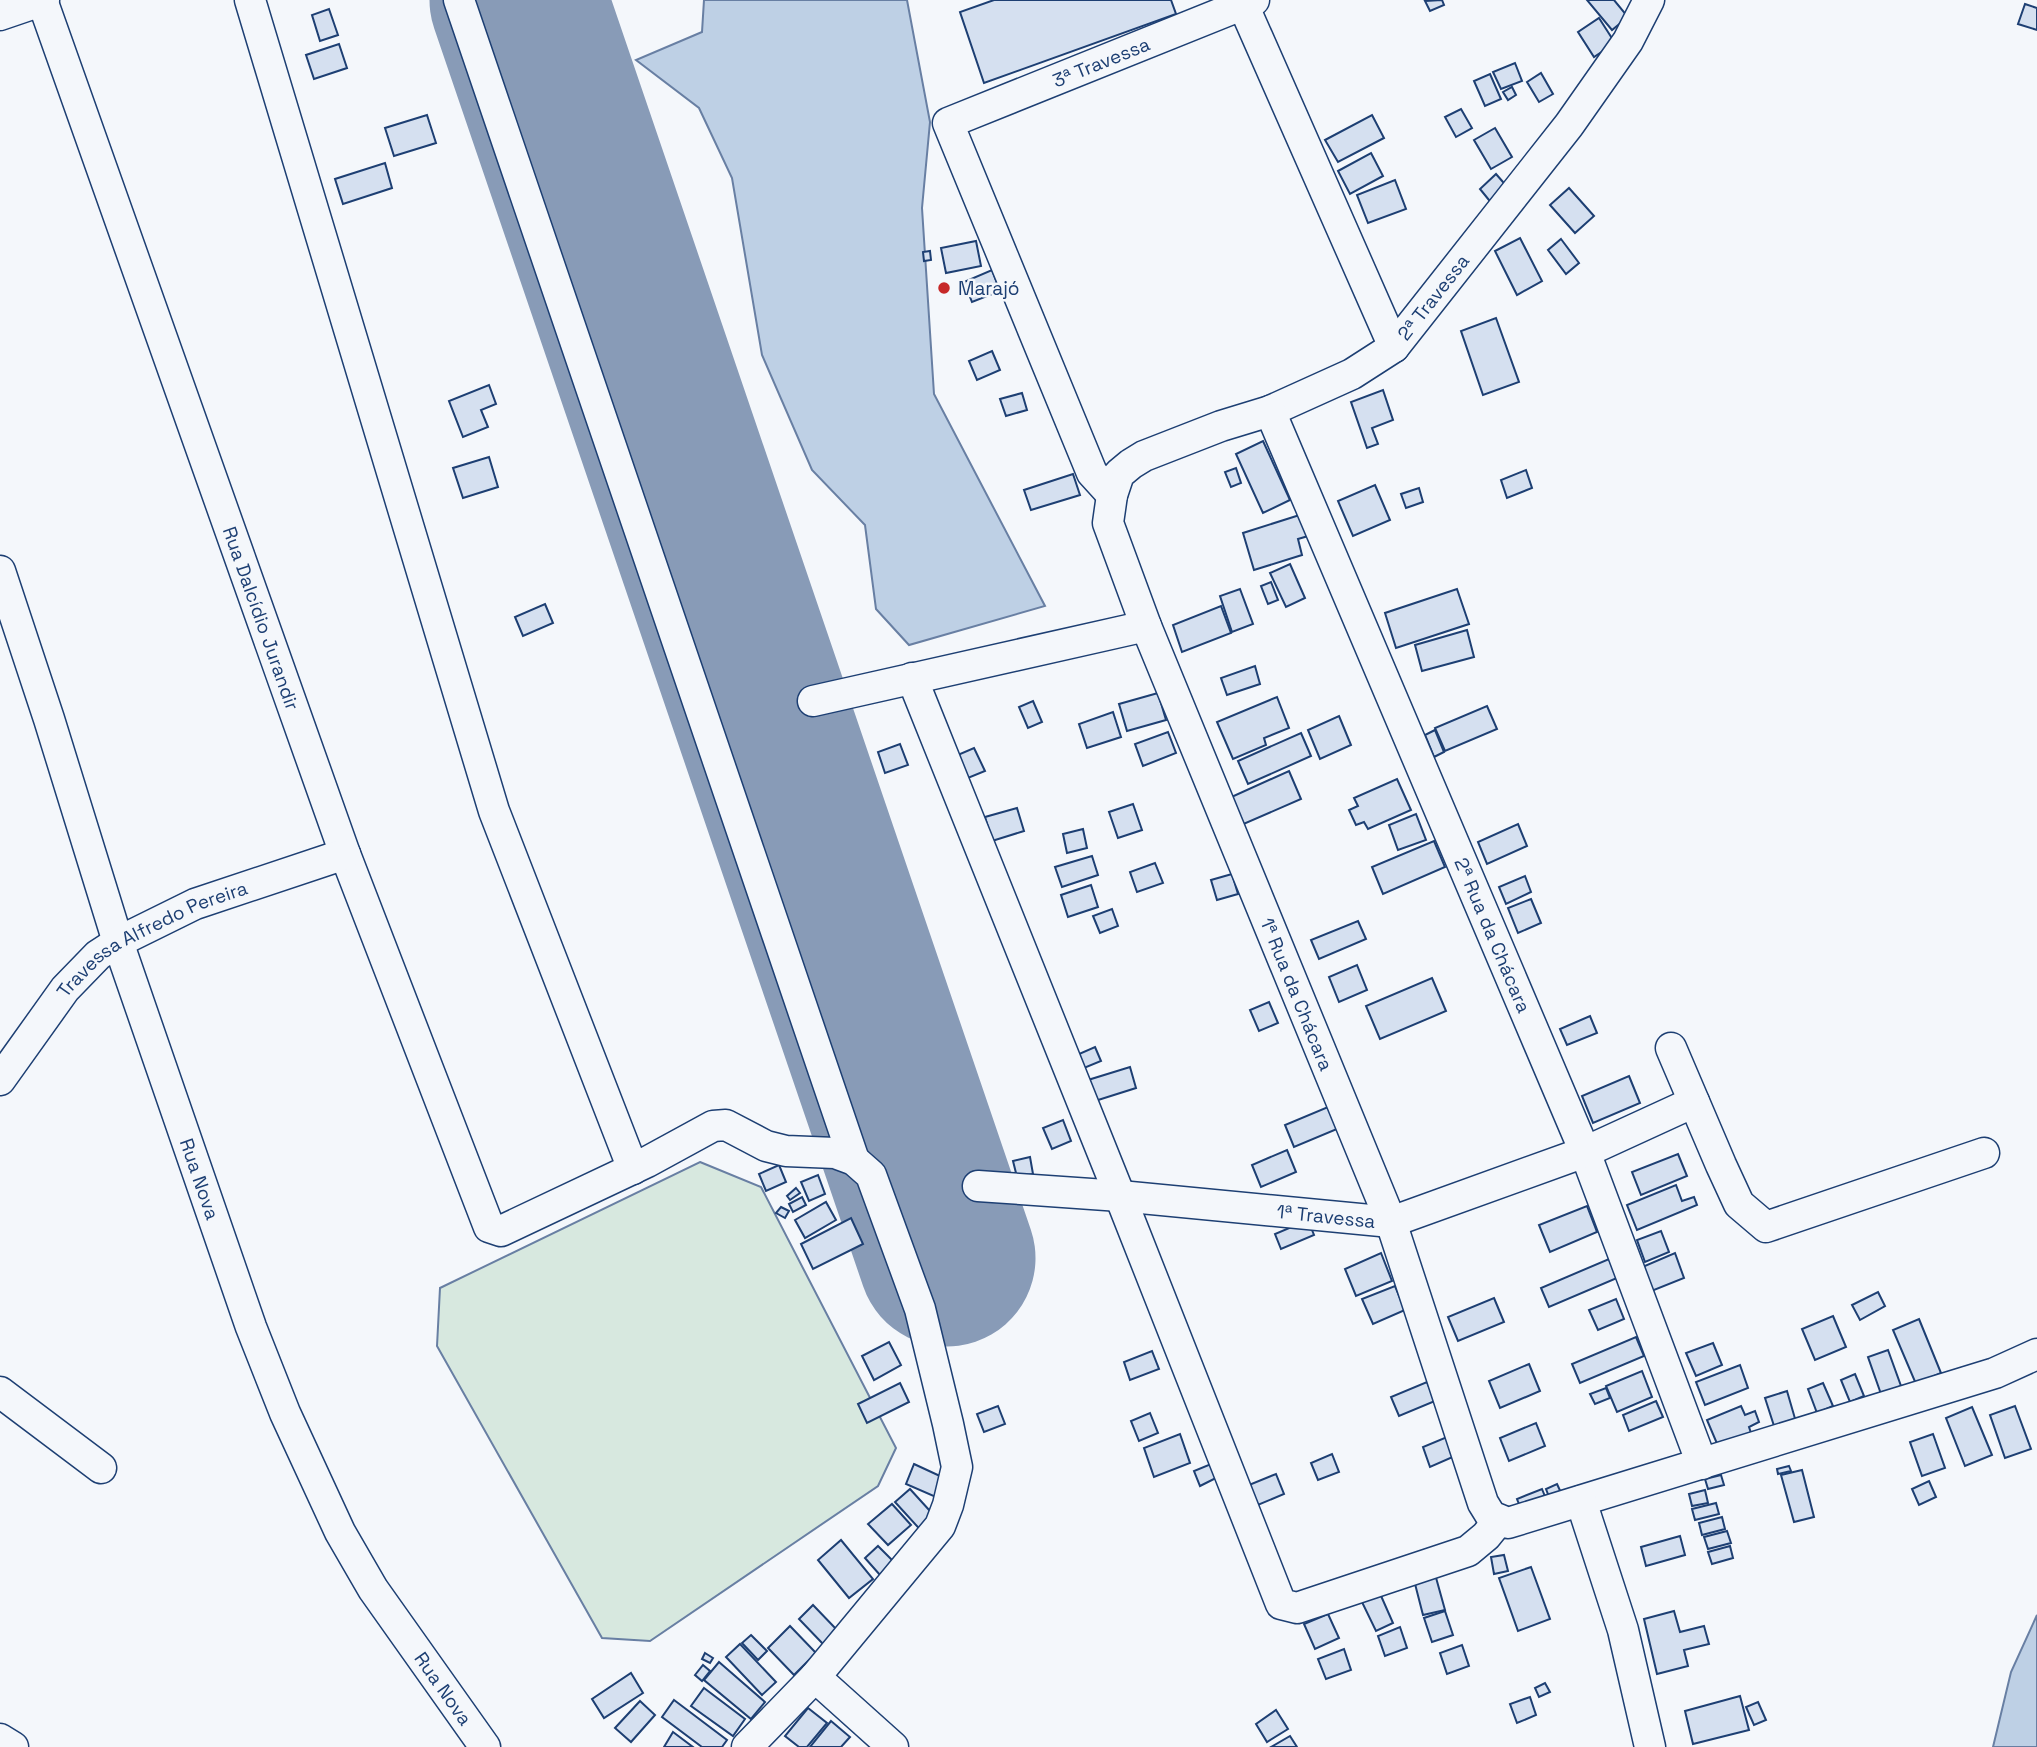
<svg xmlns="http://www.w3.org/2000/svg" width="2037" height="1747" font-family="'Space Grotesk',sans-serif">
	<rect width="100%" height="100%" fill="#f4f7fb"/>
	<path fill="#d7e8df" stroke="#687fa3" stroke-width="2" d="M700,1162L761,1187L896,1448L878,1486L650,1641L602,1638L437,1346L440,1288Z"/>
	<g fill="#bed0e5" stroke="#687fa3" stroke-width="2">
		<path d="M704,0H907L930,122L922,208L934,394L1045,606L909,645L876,609L865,525L812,470L762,355L732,178L699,108L636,60L702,32Z"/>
		<path d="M2037,1615V1747H1993L2011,1672Z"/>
	</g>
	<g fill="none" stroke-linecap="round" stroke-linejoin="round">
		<path stroke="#889bb7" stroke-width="177" d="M518,0L947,1258"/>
	</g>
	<g fill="#d5e0f0" stroke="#1d3f73" stroke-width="2">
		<path d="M994,0H1171L1176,14L984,83L960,12Z"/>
		<path d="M1442,0L1444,5L1430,11L1425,1Z"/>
		<path d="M1587,0H1614L1628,17L1612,30Z"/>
		<path d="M2025,4L2037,8V30L2018,24Z"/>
		<path d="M329,9L338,35L320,41L312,15Z"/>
		<path d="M1599,18L1615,43L1594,57L1578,32Z"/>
		<path d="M339,44L347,68L314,79L306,55Z"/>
		<path d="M1515,63L1522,81L1501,89L1493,72Z"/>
		<path d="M1541,73L1553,94L1539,102L1527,82Z"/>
		<path d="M1490,74L1501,99L1485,106L1474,81Z"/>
		<path d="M1512,87L1516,95L1508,100L1503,92Z"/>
		<path d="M1461,109L1472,128L1456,137L1445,117Z"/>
		<path d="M427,115L436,143L394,156L385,128Z"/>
		<path d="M1372,115L1384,138L1338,162L1325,140Z"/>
		<path d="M1495,128L1512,157L1491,169L1474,140Z"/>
		<path d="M1371,153L1383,176L1350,194L1338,171Z"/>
		<path d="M385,163L392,188L343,204L335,179Z"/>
		<path d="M1496,174L1510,190L1493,205L1480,189Z"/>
		<path d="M1395,180L1406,209L1368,223L1357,195Z"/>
		<path d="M1569,188L1594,216L1575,233L1550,205Z"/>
		<path d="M1520,238L1542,281L1517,295L1495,251Z"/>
		<path d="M1561,239L1579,263L1566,274L1548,250Z"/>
		<path d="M976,241L981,266L946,273L941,248Z"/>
		<path d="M930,251L931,260L924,261L923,252Z"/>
		<path d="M992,270L1000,291L972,302L964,282Z"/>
		<path d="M1496,318L1519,382L1483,395L1461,331Z"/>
		<path d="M992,351L1000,370L977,380L969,361Z"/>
		<path d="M489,385L496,404L481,410L488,427L463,437L449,401Z"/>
		<path d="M1383,390L1393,420L1372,428L1378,444L1367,448L1351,402Z"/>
		<path d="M1022,393L1027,410L1006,416L1000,399Z"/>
		<path d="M1263,441L1290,500L1263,513L1236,454Z"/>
		<path d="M489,457L498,487L463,498L453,468Z"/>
		<path d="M1236,468L1241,483L1231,487L1225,472Z"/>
		<path d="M1526,470L1532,488L1507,498L1501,480Z"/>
		<path d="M1073,474L1080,495L1031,510L1024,490Z"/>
		<path d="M1375,485L1390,520L1353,536L1338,501Z"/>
		<path d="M1419,488L1423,502L1406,508L1401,494Z"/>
		<path d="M1309,512L1315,534L1298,539L1302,555L1254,570L1243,533Z"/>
		<path d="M1290,564L1305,598L1286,607L1270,573Z"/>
		<path d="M1271,582L1278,600L1268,604L1261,586Z"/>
		<path d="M1240,589L1253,624L1232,632L1220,596Z"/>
		<path d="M1457,589L1469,624L1396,648L1385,613Z"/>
		<path d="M545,604L553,623L523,636L515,617Z"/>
		<path d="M1221,606L1231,633L1182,652L1173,625Z"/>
		<path d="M1467,630L1474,657L1422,671L1415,645Z"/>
		<path d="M1255,666L1260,684L1227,695L1221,678Z"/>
		<path d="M1158,693L1166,720L1127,731L1119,704Z"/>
		<path d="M1277,697L1289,728L1264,738L1266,745L1233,759L1217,722Z"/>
		<path d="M1033,701L1042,722L1028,728L1019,707Z"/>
		<path d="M1487,706L1497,729L1445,751L1435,728Z"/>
		<path d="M1113,712L1121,737L1087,748L1079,724Z"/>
		<path d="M1339,716L1351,745L1320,759L1308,730Z"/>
		<path d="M1435,730L1444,752L1434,757L1425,735Z"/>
		<path d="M1168,732L1176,753L1143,766L1135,744Z"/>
		<path d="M1301,733L1311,756L1248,784L1238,761Z"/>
		<path d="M900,744L908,765L885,773L878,752Z"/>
		<path d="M974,748L985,771L963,780L953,757Z"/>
		<path d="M1289,771L1301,799L1239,826L1227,799Z"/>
		<path d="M1397,779L1411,810L1368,829L1364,822L1356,825L1349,810L1358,806L1354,798Z"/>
		<path d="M1133,804L1142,830L1118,838L1109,812Z"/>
		<path d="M1017,808L1024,831L992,841L985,817Z"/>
		<path d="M1416,814L1426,840L1398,850L1389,825Z"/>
		<path d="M1518,824L1527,846L1487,864L1478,842Z"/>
		<path d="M1083,829L1087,848L1067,853L1063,834Z"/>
		<path d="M1434,841L1445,867L1383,894L1372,867Z"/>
		<path d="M1092,856L1098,875L1062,887L1055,867Z"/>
		<path d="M1155,863L1163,883L1137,892L1130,872Z"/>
		<path d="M1232,874L1238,894L1217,900L1211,880Z"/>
		<path d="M1525,876L1531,892L1506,904L1499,887Z"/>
		<path d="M1091,885L1098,907L1068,917L1061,895Z"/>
		<path d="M1531,899L1541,923L1518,933L1508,908Z"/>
		<path d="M1112,909L1118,926L1100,933L1093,916Z"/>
		<path d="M1358,921L1366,939L1319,959L1311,940Z"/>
		<path d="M1357,965L1367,990L1339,1002L1329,977Z"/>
		<path d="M1432,978L1446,1011L1380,1039L1366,1006Z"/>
		<path d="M1269,1002L1278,1023L1259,1031L1250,1010Z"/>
		<path d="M1590,1016L1597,1033L1567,1045L1560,1029Z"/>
		<path d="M1095,1047L1101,1061L1084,1068L1079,1054Z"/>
		<path d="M1130,1067L1136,1088L1095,1101L1088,1080Z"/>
		<path d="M1629,1076L1640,1103L1593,1123L1582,1096Z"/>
		<path d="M1328,1107L1337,1129L1294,1147L1285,1125Z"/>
		<path d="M1063,1120L1071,1141L1052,1149L1043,1128Z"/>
		<path d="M1287,1150L1296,1172L1261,1187L1252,1165Z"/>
		<path d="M1678,1154L1687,1176L1641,1195L1632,1172Z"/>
		<path d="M1030,1157L1033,1174L1017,1177L1013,1161Z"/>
		<path d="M779,1165L786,1182L766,1191L759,1174Z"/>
		<path d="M818,1175L825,1194L809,1201L801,1182Z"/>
		<path d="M1676,1185L1682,1201L1694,1197L1697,1205L1637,1230L1627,1205Z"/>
		<path d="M796,1188L800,1193L790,1200L787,1196Z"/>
		<path d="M802,1197L806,1205L793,1212L789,1204Z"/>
		<path d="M826,1202L836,1220L805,1238L795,1220Z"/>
		<path d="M1587,1206L1597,1232L1550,1252L1539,1225Z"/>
		<path d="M781,1207L789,1211L785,1218L776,1213Z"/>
		<path d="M851,1218L863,1244L813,1269L801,1244Z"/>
		<path d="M1308,1220L1314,1235L1281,1249L1275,1234Z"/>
		<path d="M1661,1231L1669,1252L1645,1262L1637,1240Z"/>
		<path d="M1381,1253L1392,1281L1356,1296L1345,1269Z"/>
		<path d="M1675,1253L1684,1278L1649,1292L1640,1268Z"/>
		<path d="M1609,1259L1617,1278L1549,1307L1541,1288Z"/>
		<path d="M1395,1286L1405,1310L1373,1324L1362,1299Z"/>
		<path d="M1878,1292L1885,1306L1860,1320L1852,1305Z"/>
		<path d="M1494,1298L1504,1322L1458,1341L1448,1317Z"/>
		<path d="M1616,1299L1624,1319L1598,1330L1589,1310Z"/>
		<path d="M1833,1316L1846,1347L1815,1360L1802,1329Z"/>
		<path d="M1919,1319L1941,1373L1916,1384L1893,1330Z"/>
		<path d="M1636,1337L1644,1356L1580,1383L1572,1364Z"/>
		<path d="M889,1342L901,1365L874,1380L862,1356Z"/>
		<path d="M1713,1343L1722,1365L1696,1376L1686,1353Z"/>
		<path d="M1888,1350L1901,1386L1881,1394L1868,1357Z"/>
		<path d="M1152,1351L1159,1369L1130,1380L1124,1362Z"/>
		<path d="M1529,1364L1540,1391L1500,1408L1489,1381Z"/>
		<path d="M1740,1365L1748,1388L1705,1405L1696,1382Z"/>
		<path d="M1642,1371L1652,1397L1617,1412L1606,1386Z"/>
		<path d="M1855,1374L1864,1396L1850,1402L1841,1380Z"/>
		<path d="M1427,1382L1435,1401L1399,1416L1391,1397Z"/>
		<path d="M900,1383L909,1402L867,1423L858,1404Z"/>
		<path d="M1823,1383L1833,1406L1817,1413L1808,1389Z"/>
		<path d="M1606,1388L1610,1398L1595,1404L1590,1394Z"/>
		<path d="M1787,1391L1796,1422L1775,1429L1765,1398Z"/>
		<path d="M1656,1401L1663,1417L1629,1431L1623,1415Z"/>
		<path d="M998,1406L1005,1424L984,1432L977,1414Z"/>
		<path d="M1741,1406L1745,1415L1755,1411L1759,1422L1749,1427L1751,1433L1718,1446L1707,1420Z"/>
		<path d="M2015,1406L2031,1449L2005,1458L1990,1415Z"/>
		<path d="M1972,1407L1992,1455L1965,1466L1946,1418Z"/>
		<path d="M1150,1413L1158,1433L1139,1441L1131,1421Z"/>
		<path d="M1536,1423L1545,1446L1509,1461L1500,1438Z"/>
		<path d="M1180,1434L1190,1463L1154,1477L1144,1448Z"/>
		<path d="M1933,1434L1945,1468L1922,1476L1910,1442Z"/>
		<path d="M1447,1437L1455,1456L1430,1467L1423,1447Z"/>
		<path d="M1332,1454L1339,1472L1318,1480L1311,1463Z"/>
		<path d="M914,1464L953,1482L945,1501L906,1484Z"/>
		<path d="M1211,1464L1216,1478L1200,1486L1194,1471Z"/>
		<path d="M1789,1466L1791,1471L1778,1474L1777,1469Z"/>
		<path d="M1802,1470L1814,1517L1794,1522L1781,1475Z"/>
		<path d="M1276,1474L1284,1494L1253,1507L1244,1487Z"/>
		<path d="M1721,1475L1724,1485L1708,1489L1705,1479Z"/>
		<path d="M1929,1481L1936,1497L1919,1505L1912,1489Z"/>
		<path d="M1557,1484L1563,1497L1551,1502L1546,1489Z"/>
		<path d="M910,1489L940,1522L926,1536L895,1502Z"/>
		<path d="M1542,1489L1548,1504L1523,1514L1517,1499Z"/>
		<path d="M1705,1490L1708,1503L1692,1506L1689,1494Z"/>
		<path d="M1716,1503L1719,1514L1695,1520L1692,1509Z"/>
		<path d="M892,1504L911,1525L888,1545L868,1524Z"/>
		<path d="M1722,1517L1725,1529L1702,1535L1699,1523Z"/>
		<path d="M1727,1531L1731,1543L1708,1549L1704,1537Z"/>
		<path d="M1680,1536L1685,1555L1646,1566L1641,1547Z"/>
		<path d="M841,1540L873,1579L849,1598L818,1560Z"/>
		<path d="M878,1546L894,1562L880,1575L865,1558Z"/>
		<path d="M1730,1546L1733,1558L1712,1564L1708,1552Z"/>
		<path d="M1504,1555L1508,1571L1494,1574L1491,1557Z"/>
		<path d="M1531,1567L1550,1619L1518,1631L1499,1578Z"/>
		<path d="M1435,1574L1445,1610L1423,1615L1414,1580Z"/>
		<path d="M1378,1589L1393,1623L1376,1631L1360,1598Z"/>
		<path d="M813,1605L838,1631L824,1645L799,1619Z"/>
		<path d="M1445,1611L1453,1635L1432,1642L1424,1618Z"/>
		<path d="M1674,1611L1680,1632L1704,1626L1709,1644L1684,1650L1688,1666L1657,1674L1644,1619Z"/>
		<path d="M1328,1614L1339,1638L1315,1649L1304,1624Z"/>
		<path d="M790,1626L816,1653L794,1675L768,1648Z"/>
		<path d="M1400,1627L1407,1648L1385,1656L1378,1636Z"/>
		<path d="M751,1635L767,1651L758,1660L742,1643Z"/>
		<path d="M740,1644L776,1682L762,1695L726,1657Z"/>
		<path d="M1462,1645L1469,1666L1447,1674L1440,1653Z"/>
		<path d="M1344,1649L1351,1670L1326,1679L1318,1659Z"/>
		<path d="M705,1653L713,1658L710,1663L702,1659Z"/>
		<path d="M719,1662L765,1702L751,1719L704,1680Z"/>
		<path d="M703,1665L710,1671L702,1681L695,1675Z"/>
		<path d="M631,1673L643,1693L604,1718L592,1699Z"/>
		<path d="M1545,1683L1550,1692L1539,1697L1535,1688Z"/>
		<path d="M704,1688L745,1719L733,1736L691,1706Z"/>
		<path d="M1740,1696L1749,1730L1693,1744L1685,1711Z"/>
		<path d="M1530,1697L1536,1715L1517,1723L1510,1704Z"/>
		<path d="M674,1700L727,1740L722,1747H702L662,1717Z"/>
		<path d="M640,1701L655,1715L631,1742L615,1728Z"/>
		<path d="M1758,1702L1766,1720L1754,1725L1746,1707Z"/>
		<path d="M808,1708L827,1723L807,1747H799L785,1736Z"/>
		<path d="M1276,1710L1288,1729L1267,1742L1256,1724Z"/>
		<path d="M831,1721L850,1737L841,1747H810Z"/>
		<path d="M673,1732L693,1747H664Z"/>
		<path d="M1290,1736L1297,1747H1271Z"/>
	</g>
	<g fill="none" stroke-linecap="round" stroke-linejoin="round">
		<g stroke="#1d3f73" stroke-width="33">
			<g id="minor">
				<path id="s1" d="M42,0L345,854L489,1227L501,1231L647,1162L713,1126L726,1125L766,1146L786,1151L835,1153L854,1160L871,1175L920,1309L948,1424L957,1467L948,1505L940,1526L815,1677L747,1747"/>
				<path d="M250,0L494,811L633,1169"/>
				<path d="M459,0L854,1160"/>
				<path d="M1241,0L1394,347"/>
				<path d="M1649,0L1628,41L1569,125L1394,347L1352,374L1270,411L1221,426L1144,456L1131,464L1119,474L1112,495L1108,523L1146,626L1391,1222L1483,1503L1491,1516L1508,1523L1995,1373L2037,1354"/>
				<path d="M0,15L44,0"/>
				<path d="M1270,411L1585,1152L1702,1464"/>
				<path d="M1112,495L1092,473L948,123L1254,0"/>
				<path id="s2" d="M0,571L49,719L118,942L251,1327L285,1413L340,1532L373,1589L485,1747"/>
				<path d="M912,678L1120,1196L1281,1604L1297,1608L1468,1551L1486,1536L1499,1520"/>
				<path d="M813,701L1146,626"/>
				<path d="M1671,1048L1721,1165L1739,1204L1766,1227L1984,1153"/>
				<path id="s3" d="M0,1080L65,989L98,955L118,942L195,904L345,854"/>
				<path d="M978,1186L1120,1196L1391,1222L1585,1152L1694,1102"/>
				<path d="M0,1392L101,1468"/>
				<path d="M1581,1501L1623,1630L1650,1747"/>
				<path d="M815,1677L893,1747"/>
				<path d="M0,1739L13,1747"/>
			</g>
		</g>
		<use href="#minor" stroke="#f4f7fb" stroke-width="30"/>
	</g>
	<circle fill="#c62828" stroke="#f4f7fb" stroke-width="2.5" cx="944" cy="288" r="7"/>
	<g text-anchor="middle" stroke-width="5" stroke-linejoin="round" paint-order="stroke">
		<g font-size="19" fill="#1d3f73" stroke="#f4f7fb">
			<text transform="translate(1101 62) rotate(-22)" y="7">3ª Travessa</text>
			<text transform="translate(1433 297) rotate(-52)" y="7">2ª Travessa</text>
			<text dy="7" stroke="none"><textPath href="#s1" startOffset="656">Rua Dalcídio Jurandir</textPath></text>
			<text transform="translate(1493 935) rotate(67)" y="7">2ª Rua da Chácara</text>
			<text dy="7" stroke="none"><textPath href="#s3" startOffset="214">Travessa Alfredo Pereira</textPath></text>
			<text transform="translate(1297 994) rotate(68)" y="7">1ª Rua da Chácara</text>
			<text dy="7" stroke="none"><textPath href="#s2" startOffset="640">Rua Nova</textPath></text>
			<text transform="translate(1326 1216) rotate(6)" y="7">1ª Travessa</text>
			<text dy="7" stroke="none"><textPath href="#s2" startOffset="1208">Rua Nova</textPath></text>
		</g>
		<g font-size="19" fill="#1d3f73" stroke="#f4f7fb" text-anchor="start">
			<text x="958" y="295">Marajó</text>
		</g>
	</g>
</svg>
